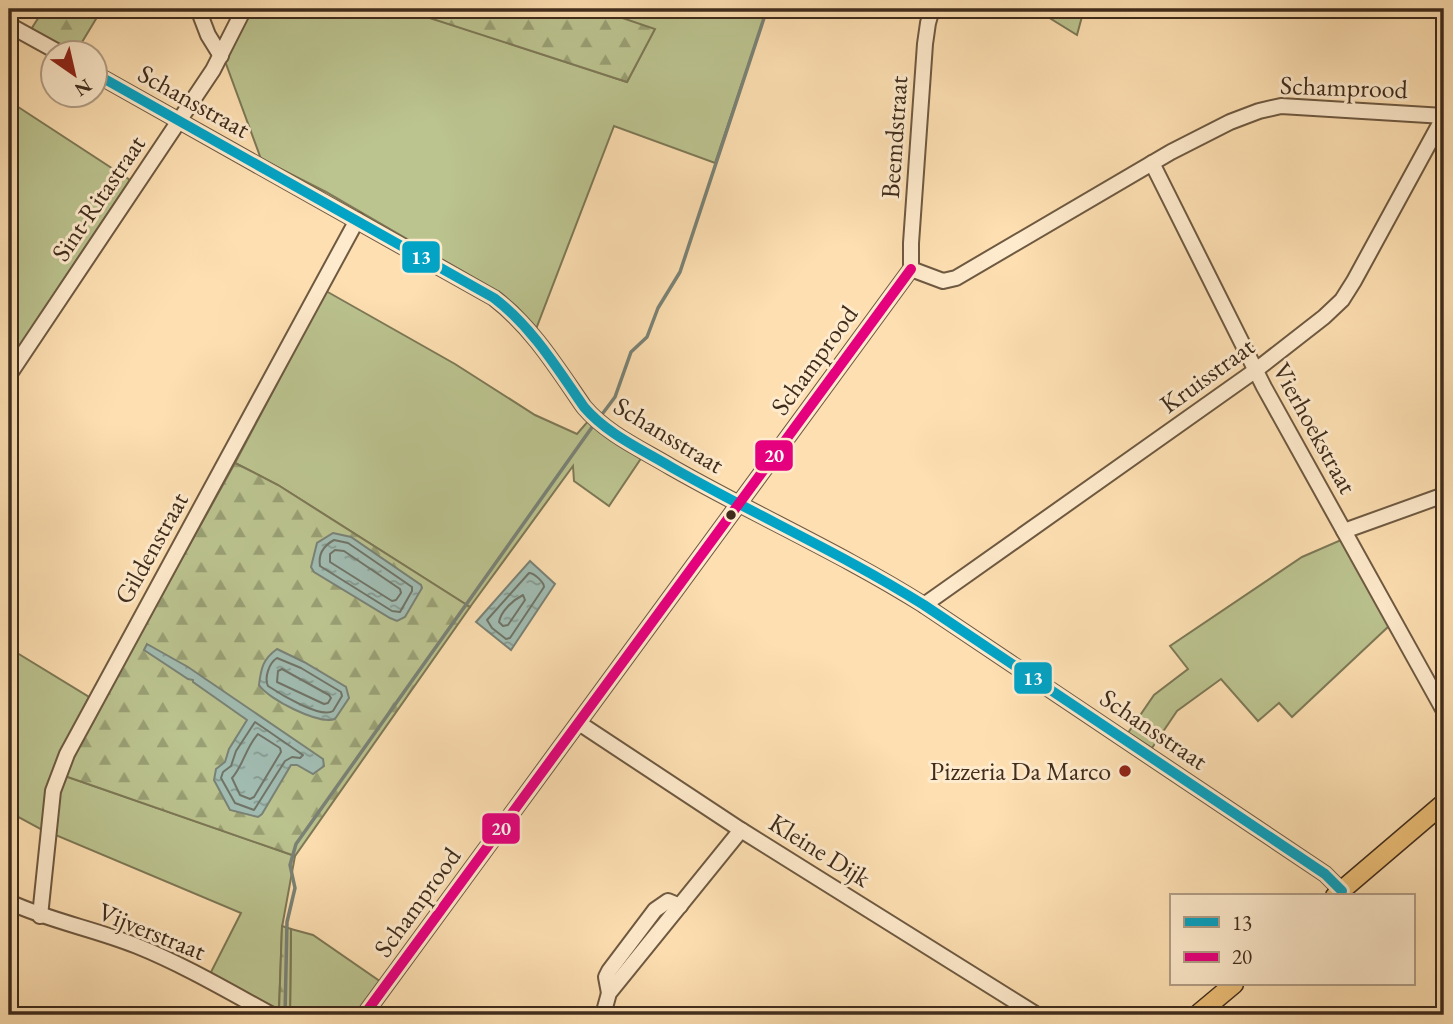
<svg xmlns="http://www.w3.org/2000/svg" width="1453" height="1024" font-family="'EB Garamond',serif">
	<defs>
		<pattern id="forest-firs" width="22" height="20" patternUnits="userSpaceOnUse" patternTransform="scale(1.75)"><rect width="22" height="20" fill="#bbc38f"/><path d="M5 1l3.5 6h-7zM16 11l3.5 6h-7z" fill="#999f74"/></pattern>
		<pattern id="water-ripples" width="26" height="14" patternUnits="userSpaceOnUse" patternTransform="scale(1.75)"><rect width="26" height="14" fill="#a1bcb2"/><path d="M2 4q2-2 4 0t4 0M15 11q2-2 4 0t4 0" fill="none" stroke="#859990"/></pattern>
	</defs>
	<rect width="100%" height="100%" fill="#fddfb1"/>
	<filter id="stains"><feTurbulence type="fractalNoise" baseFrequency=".00286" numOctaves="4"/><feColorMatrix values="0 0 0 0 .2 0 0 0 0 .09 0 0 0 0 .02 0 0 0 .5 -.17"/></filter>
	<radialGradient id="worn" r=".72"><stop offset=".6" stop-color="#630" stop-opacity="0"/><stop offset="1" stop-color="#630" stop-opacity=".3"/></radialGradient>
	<g fill="#bbc38f" stroke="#7d7856" stroke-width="2">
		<path d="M250,9H404L627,82L654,30L596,9H767L715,163L614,126L536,329L517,307L500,293L326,192L261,159L225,61Z"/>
		<path d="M1035,9H1084L1077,35Z"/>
		<path d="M9,101L130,180L9,362Z"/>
		<path d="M326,291L455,364L535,415L577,434L589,420L642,457L609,506L574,481L573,466L470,607L278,485L235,463Z"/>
		<path d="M1341,540L1389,626L1292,717L1279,703L1258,721L1221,679L1177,711L1152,748L1128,733L1154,695L1188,669L1170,646L1302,557Z"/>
		<path d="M9,648L89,697L48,782L44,831L9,812Z"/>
		<path d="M62,775L295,856L282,927L279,1010L210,974L241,913L53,834Z"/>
		<path d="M291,929L313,935L381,982L355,1015H290Z"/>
	</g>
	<g fill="url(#forest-firs)" stroke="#7d7856" stroke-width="2">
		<path d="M44,9H102L76,52H69L30,31Z"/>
		<path d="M410,9H596L655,29L627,82L408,11Z"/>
		<path d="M235,463L278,485L470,607L295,856L62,775Z"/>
		<path d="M282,926L291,929L290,1015L279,1010Z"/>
	</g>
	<g fill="url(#water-ripples)" stroke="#7a8276" stroke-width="2">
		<path d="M333,533L351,537L421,585L422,588L405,617L397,621L390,618L314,572L311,567L317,543Z"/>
		<path d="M530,561L555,584L511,650L476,622Z"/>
		<path d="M147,644L188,667L323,759L324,766L313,774L297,765H291L262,814L258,817L230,810L214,780L216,769L225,762L229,749L247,720L193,682V680L188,679L144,650Z"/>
		<path d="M277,649L304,662L346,687L349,698L335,719C319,725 268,699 259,685C261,668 263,659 277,649Z"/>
	</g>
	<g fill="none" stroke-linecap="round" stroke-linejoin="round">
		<g stroke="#707467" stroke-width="2">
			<path d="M334,540L348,543L412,587V591L400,612L392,611L320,566C318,554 323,546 334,540Z"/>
			<path d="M335,550L344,551L400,589L401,593L396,600L392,601L330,562V554Z"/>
			<path d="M529,573C534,573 544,582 544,587L510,638L506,639L492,628L487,620Z"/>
			<path d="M523,595L525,600L508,625L503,626L499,622C501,611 513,600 523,595Z"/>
			<path d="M277,658L301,668L341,692L342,696L333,711C321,719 280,694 268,686C264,678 269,663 277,658Z"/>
			<path d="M282,669L329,695L331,698L328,703L324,704L277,682L278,671Z"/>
			<path d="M255,722L303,755L300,758L292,757L285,761L254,810L235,803L221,778L223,772L231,766L236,751Z"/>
			<path d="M258,734L280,748L281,752L254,797L250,799L240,795L232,778C243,766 246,747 258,734Z"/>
		</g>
		<g stroke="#7a8276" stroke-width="3.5">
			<path d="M600,417L615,397L631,352L647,337L658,308L680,272L767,9"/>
			<path d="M285,1015L287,922L295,888L290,865L296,844L595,423"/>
		</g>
		<g stroke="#6e5941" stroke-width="18">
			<g id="minor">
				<path d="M198,9L208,35L221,56"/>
				<path d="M9,25L58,52"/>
				<path d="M94,73L494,298C532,327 557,368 584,407C607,434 641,449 671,467C755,515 843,554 924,605L1325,874L1342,891"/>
				<path d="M1152,163L1264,387L1444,711"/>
				<path d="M911,269L943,281L956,278L1171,152L1230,122L1259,111L1281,106L1444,116"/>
				<path d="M911,269V243L925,44L928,23L932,9"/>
				<path d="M9,375L213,70L244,9"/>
				<path d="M1344,531L1444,495"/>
				<path d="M924,605L1256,370L1324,317L1342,300L1354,281L1444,116"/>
				<path d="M579,723L741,830L1037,1015"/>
				<path d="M9,902C50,921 95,929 137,946C184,965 228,991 272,1015"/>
				<path d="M40,916L53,791L67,754L357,220"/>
				<path d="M609,993L606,977L609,971L655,910L668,901L680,906"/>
				<path d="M364,1015L911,269"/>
				<path d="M603,1015L609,993L741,830"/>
			</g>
		</g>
		<g stroke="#3f2c1c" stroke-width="21">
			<g id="major">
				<path d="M1335,896L1444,803"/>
				<path d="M1197,1015L1234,984"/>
			</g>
		</g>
		<use href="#minor" stroke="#feeacc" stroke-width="14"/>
		<use href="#major" stroke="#eec078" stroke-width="18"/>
		<g stroke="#feeacc" stroke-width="16">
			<path id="bus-1" d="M94,73L494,298C532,327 557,368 584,407C607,434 641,449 671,467C755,515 843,554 924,605L1325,874L1342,891"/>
		</g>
		<g stroke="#feeacc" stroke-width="16">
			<path id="bus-2" d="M364,1015L911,269"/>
		</g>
		<use href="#bus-1" stroke="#03a3c5" stroke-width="10"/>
		<use href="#bus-2" stroke="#e5007d" stroke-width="10"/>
	</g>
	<circle fill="#3f2c1c" stroke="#feeacc" stroke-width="2.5" cx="731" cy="515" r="6"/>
	<circle fill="#8f2418" stroke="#feeacc" stroke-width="2.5" cx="1125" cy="771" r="7"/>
	<g text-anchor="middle" stroke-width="6" stroke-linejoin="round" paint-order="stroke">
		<g font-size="26" fill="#3f2c1c" stroke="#feeacc">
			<text transform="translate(1344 87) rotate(2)" y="9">Schamprood</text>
			<text transform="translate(194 101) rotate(29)" y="9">Schansstraat</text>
			<text transform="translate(894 137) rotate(-86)" y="9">Beemdstraat</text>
			<text transform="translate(98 198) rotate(-56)" y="9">Sint-Ritastraat</text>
			<text transform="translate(814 360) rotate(-54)" y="9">Schamprood</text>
			<text transform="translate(1207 375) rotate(-36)" y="9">Kruisstraat</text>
			<text transform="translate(1315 428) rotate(61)" y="9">Vierhoekstraat</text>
			<text transform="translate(669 435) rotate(31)" y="9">Schansstraat</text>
			<text transform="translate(151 548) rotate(-61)" y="9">Gildenstraat</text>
			<text transform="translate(1154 729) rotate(34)" y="9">Schansstraat</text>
			<text transform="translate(820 850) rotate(32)" y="9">Kleine Dijk</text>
			<text transform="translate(417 902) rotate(-54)" y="9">Schamprood</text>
			<text transform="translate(152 931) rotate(22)" y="9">Vijverstraat</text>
		</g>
		<g font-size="26" fill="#3f2c1c" stroke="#feeacc" text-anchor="end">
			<text x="1111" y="780">Pizzeria Da Marco</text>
		</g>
	</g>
	<g stroke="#feeacc" stroke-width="2.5">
		<rect x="401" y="240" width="40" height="34" rx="7" fill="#03a3c5"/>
		<rect x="754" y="439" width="40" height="33" rx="7" fill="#e5007d"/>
		<rect x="1013" y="661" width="40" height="34" rx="7" fill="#03a3c5"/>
		<rect x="481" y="812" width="40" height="33" rx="7" fill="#e5007d"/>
	</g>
	<g font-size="19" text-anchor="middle" font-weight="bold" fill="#fff">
		<text x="421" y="264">13</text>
		<text x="774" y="462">20</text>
		<text x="1033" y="685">13</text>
		<text x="501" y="835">20</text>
	</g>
	<rect width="1453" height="1024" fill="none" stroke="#fddfb1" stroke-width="35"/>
	<rect x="10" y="10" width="1432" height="1003" fill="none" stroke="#3f2c1c" stroke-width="3.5"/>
	<rect x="18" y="18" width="1418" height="989" fill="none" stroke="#3f2c1c" stroke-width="2"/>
	<rect x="1170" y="894" width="245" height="91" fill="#feeacc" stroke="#b29e86" stroke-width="2"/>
	<rect x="1184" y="917" width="35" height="10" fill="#03a3c5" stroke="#b29e86" stroke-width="2"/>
	<text x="1232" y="930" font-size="21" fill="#3f2c1c">13</text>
	<rect x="1184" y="952" width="35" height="10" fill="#e5007d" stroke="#b29e86" stroke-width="2"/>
	<text x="1232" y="964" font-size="21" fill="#3f2c1c">20</text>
	<g transform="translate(74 74) rotate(146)"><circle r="33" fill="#feeacc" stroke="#b29e86" stroke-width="2"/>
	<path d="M0-5L12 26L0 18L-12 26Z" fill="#8f2418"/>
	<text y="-10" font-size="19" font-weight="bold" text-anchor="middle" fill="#3f2c1c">N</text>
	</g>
	<rect width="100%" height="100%" filter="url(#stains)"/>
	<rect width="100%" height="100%" fill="url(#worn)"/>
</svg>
